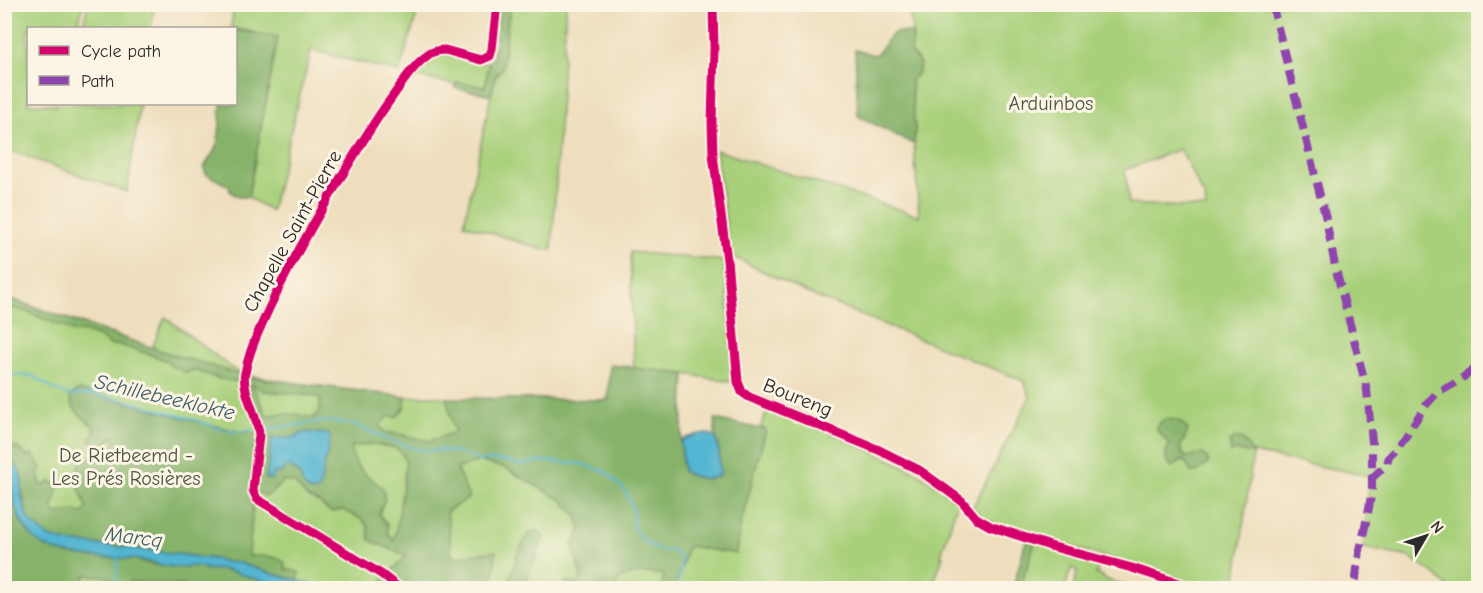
<svg xmlns="http://www.w3.org/2000/svg" width="1483" height="593" font-family="'Comic Neue',sans-serif">
	<rect width="100%" height="100%" fill="#fcf5e5"/>
	<filter id="ink" filterUnits="userSpaceOnUse"><feTurbulence type="fractalNoise" baseFrequency=".0167" numOctaves="2"/><feDisplacementMap in="SourceGraphic" scale="12" xChannelSelector="R" yChannelSelector="G"/><feConvolveMatrix kernelMatrix="1 2 1 2 8 2 1 2 1" color-interpolation-filters="sRGB"/></filter>
	<filter id="wash" filterUnits="userSpaceOnUse"><feTurbulence type="fractalNoise" baseFrequency=".008" numOctaves="4" result="noise"/><feDisplacementMap in="SourceGraphic" scale="24" xChannelSelector="R" yChannelSelector="G"/><feGaussianBlur stdDeviation="1.35" result="paint"/><feColorMatrix in="noise" values="0 0 0 0 0 0 0 0 0 0 0 0 0 0 0 0 0 1.4 0 .05"/><feComposite in="paint" operator="in"/></filter>
	<g filter="url(#wash)">
		<rect width="100%" height="100%" fill="#eedebd"/>
		<g fill="#a8d07a" stroke="#6a7e52" stroke-width="1.5" fill-rule="evenodd">
			<path d="M37,4L84,5L76,28H28V104H51L55,106L56,104H140L127,192L5,149L4,5Z"/>
			<path d="M91,4L154,5L151,28H82L88,5Z"/>
			<path d="M234,5H420L399,72L311,50L271,211L248,197L278,37L231,28Z"/>
			<path d="M510,5H566L552,250H544L464,224L491,95L496,75L502,69Z"/>
			<path d="M909,5H1478V588H1449L1433,573L1409,557L1363,548L1368,504L1369,476L1253,453L1235,588H1201L1146,569L998,525L979,515L973,507L1030,397L1024,381L809,294L736,258L730,253L716,150L919,216L914,144L915,131L911,80L918,60L911,53L913,39ZM1180,149L1205,198L1206,208L1129,204L1125,170ZM1165,419L1185,439L1182,442L1180,448L1184,456L1188,458L1197,456L1186,463L1166,451L1170,445L1157,430V425Z"/>
			<path d="M442,53L481,63L489,62L488,65L485,87L457,83L456,85L420,77L410,81L409,80C418,69 428,57 442,53Z"/>
			<path d="M630,252L725,261L734,382L685,374L681,450L766,429L760,428L769,407L849,441L915,471L958,501L941,555L943,556L932,588H5V297L152,348L165,317L232,368L241,373L252,376L305,385L405,397L435,396L446,398L608,400L610,365L634,367Z"/>
			<path d="M1035,542L1100,560L1096,574L1103,576V578C1114,583 1126,585 1138,588H1073L1078,570L1071,568L1065,588H1020Z"/>
		</g>
		<g fill="#86b26a" stroke="#586e4a" stroke-width="1.5" fill-rule="evenodd">
			<path d="M500,5H510L502,69L496,75L491,95L455,88L457,82L485,87L488,65L493,57Z"/>
			<path d="M236,30L278,37L248,197H238L230,191L229,186L206,174L204,168C207,161 213,155 216,147C221,134 220,118 221,104H236Z"/>
			<path d="M896,32L912,33L911,53L920,64C919,72 917,76 911,80L915,131L914,144L858,116L855,50L875,55C885,48 885,37 896,32Z"/>
			<path d="M4,297L162,351L242,375V380C225,384 209,374 193,370L187,373L171,366L167,361L152,355L119,345H110L100,337L86,332L80,331L75,332L30,313L13,308L5,310Z"/>
			<path d="M610,365L685,374L681,442L683,471C691,476 699,478 708,479L719,452L715,433V419L766,430L740,526L736,554L688,546L676,588H661L664,575C645,572 638,571 619,579L616,588H563L567,580L577,586L581,576L572,543L576,540L581,528L577,516L563,501L505,468L478,461L457,469L469,498L447,511L452,557L496,551L494,578L491,588H362C369,580 368,584 377,586L407,555L392,550L371,541L369,538L368,527L363,520L343,510L332,512L327,510L320,503L308,498L294,483L283,481C277,487 274,493 266,496L259,493L254,489L260,434L247,382L254,388L267,416C283,411 298,414 313,418L320,412V399L314,396L263,391L254,385L250,377L405,397V407L397,417H388L379,425L384,432L399,434L429,441L455,432L446,398L608,400ZM371,444L395,448L400,451L406,462L400,507L394,541L388,534L387,525L379,514L385,499L383,488C368,477 352,467 351,447Z"/>
			<path d="M79,390L203,423L242,432L255,433L251,492L253,506L249,556C263,557 274,554 285,563V569L299,572L298,580L276,575L236,562L230,563L220,560C189,556 159,551 128,548C106,546 80,546 59,540C47,537 35,530 29,520C26,516 26,510 25,506C18,482 27,473 5,452L4,443C13,446 22,448 27,457L32,453L41,469L38,473L41,485H45L50,481L57,484V497L52,507L56,514L74,511L83,513L87,508C80,490 72,479 82,460L102,458L114,447L115,441L113,436L106,443L98,446L90,440L94,433V427C84,417 70,411 70,395Z"/>
			<path d="M1165,419L1178,420L1188,429C1187,437 1182,441 1180,448L1184,456L1191,457L1201,453L1207,457L1209,463L1196,472H1191L1186,463L1182,460L1173,467C1163,461 1165,453 1170,444L1157,430V425Z"/>
			<path d="M1237,437L1245,442L1253,453L1236,451L1230,453V442Z"/>
			<path d="M5,467H7L10,475L11,484L14,504L21,522L53,550L70,554L96,557L134,559L150,564L174,567L199,566L207,569H221L257,578L272,584L293,588H201L192,586L131,582L126,585L123,588H110L112,581L109,577L85,575L82,588H5L4,534C19,519 11,519 5,504Z"/>
			<path d="M537,530L544,537L523,588H507L517,555L528,534Z"/>
			<path d="M1026,540L1035,542L1020,588H1013Z"/>
		</g>
		<g fill="#52b5d1" stroke="#3e707e" stroke-width="1.5">
			<path d="M305,432L329,434L330,439L319,490L311,492L303,485L300,475L289,466L283,469L281,474L275,472L272,479H266L272,438H292Z"/>
			<path d="M699,434H709L716,438L719,452L720,475C708,481 694,478 683,471L681,442L686,438Z"/>
			<path d="M4,452L10,457L19,470L22,479V498L28,519L47,536L67,542L132,548L220,560L230,563L236,562L276,575L328,588C309,589 291,589 273,584C256,580 238,572 220,569C216,569 211,570 207,569C202,568 203,567 198,566C191,566 183,567 175,567C162,566 148,561 135,559C108,557 59,559 37,541C21,527 13,506 11,485C10,478 10,474 7,467H5Z"/>
		</g>
		<g fill="none" stroke-linecap="round" stroke-linejoin="round">
			<g stroke="#52b5d1" stroke-width="2">
				<path d="M4,374L33,376L53,389L68,395L92,394L128,401L196,420L220,429L237,432L252,430"/>
				<path d="M263,430L324,421L353,424L389,440L424,451L442,450L462,454L480,461L488,460L506,461L520,465L543,461L582,464L606,472L623,488L630,501L633,512V525L637,534L646,543L660,550L673,551L681,557V572L676,588"/>
				<path d="M115,588L118,566L117,559"/>
			</g>
		</g>
	</g>
	<g filter="url(#ink)">
		<g fill="none" stroke-linecap="round" stroke-linejoin="round">
			<g stroke="#6f6a5e" stroke-width="10">
				<g id="minor">
					<path d="M713,4L714,49L712,122L713,155L727,260L738,382L742,392L749,397L879,450L919,470L962,501L976,518L990,526L1050,546L1132,568L1193,588"/>
					<path d="M399,588L381,574L257,499L253,490L259,435C258,416 241,390 245,373C248,357 254,341 261,326C282,278 307,234 334,189C352,159 369,129 390,100C401,85 412,66 428,55C433,51 439,50 445,50L481,60L490,56L492,49L497,4"/>
				</g>
			</g>
			<use href="#minor" stroke="#fff" stroke-width="8"/>
			<g stroke="#8e44ad" stroke-width="8" stroke-dasharray="15 8" stroke-linecap="butt">
				<path d="M1272,4L1326,219L1335,266L1367,390L1372,442V489L1369,508L1358,559L1355,588"/>
				<path d="M1371,479L1387,464L1389,457L1396,450L1426,405L1436,394L1452,385L1478,367"/>
			</g>
			<g stroke="#fcf5e5" stroke-width="13">
				<g id="cycleway">
					<path d="M713,4L714,49L712,122L713,155L727,260L738,382L742,392L749,397L879,450L919,470L962,501L976,518L990,526L1050,546L1132,568L1193,588"/>
					<path d="M399,588L381,574L257,499L253,490L259,435C258,416 241,390 245,373C248,357 254,341 261,326C282,278 307,234 334,189C352,159 369,129 390,100C401,85 412,66 428,55C433,51 439,50 445,50L481,60L490,56L492,49L497,4"/>
				</g>
			</g>
			<use href="#cycleway" stroke="#d6006c" stroke-width="9"/>
		</g>
	</g>
	<g text-anchor="middle" stroke-width="6" stroke-linejoin="round" paint-order="stroke">
		<g font-size="20" fill="#4a543f" stroke="#fcf5e5">
			<text x="1051" y="110">Arduinbos</text>
			<text x="126" y="462">De Rietbeemd -<tspan x="126" dy="23">Les Prés Rosières</tspan></text>
		</g>
		<g font-size="20" fill="#2b2b2b" stroke="#fcf5e5">
			<text transform="translate(292 231) rotate(-61)" y="7">Chapelle Saint-Pierre</text>
			<text transform="translate(798 397) rotate(22)" y="7">Boureng</text>
		</g>
		<g font-size="21" font-style="italic" fill="#395b65" stroke="#fcf5e5">
			<text transform="translate(165 397) rotate(13)" y="7">Schillebeeklokte</text>
			<text transform="translate(134 537) rotate(7)" y="7">Marcq</text>
		</g>
	</g>
	<rect width="1483" height="593" fill="none" stroke="#fcf5e5" stroke-width="24"/>
	<rect x="27" y="27" width="210" height="78" fill="#fcf5e5" stroke="#a8a49b" stroke-width="1.5"/>
	<rect x="39" y="46" width="30" height="9" fill="#d6006c" stroke="#a8a49b" stroke-width="1.5"/>
	<text x="81" y="57" font-size="18" fill="#2b2b2b">Cycle path</text>
	<rect x="39" y="76" width="30" height="9" fill="#8e44ad" stroke="#a8a49b" stroke-width="1.5"/>
	<text x="81" y="87" font-size="18" fill="#2b2b2b">Path</text>
	<g transform="translate(1426 536) rotate(51)" stroke="#fcf5e5" stroke-width="4.5" paint-order="stroke">
	<path d="M0-4.5L10 22L0 15L-10 22Z" fill="#2b2b2b"/>
	<text y="-9" font-size="16" font-weight="bold" text-anchor="middle" fill="#2b2b2b">N</text>
	</g>
</svg>
